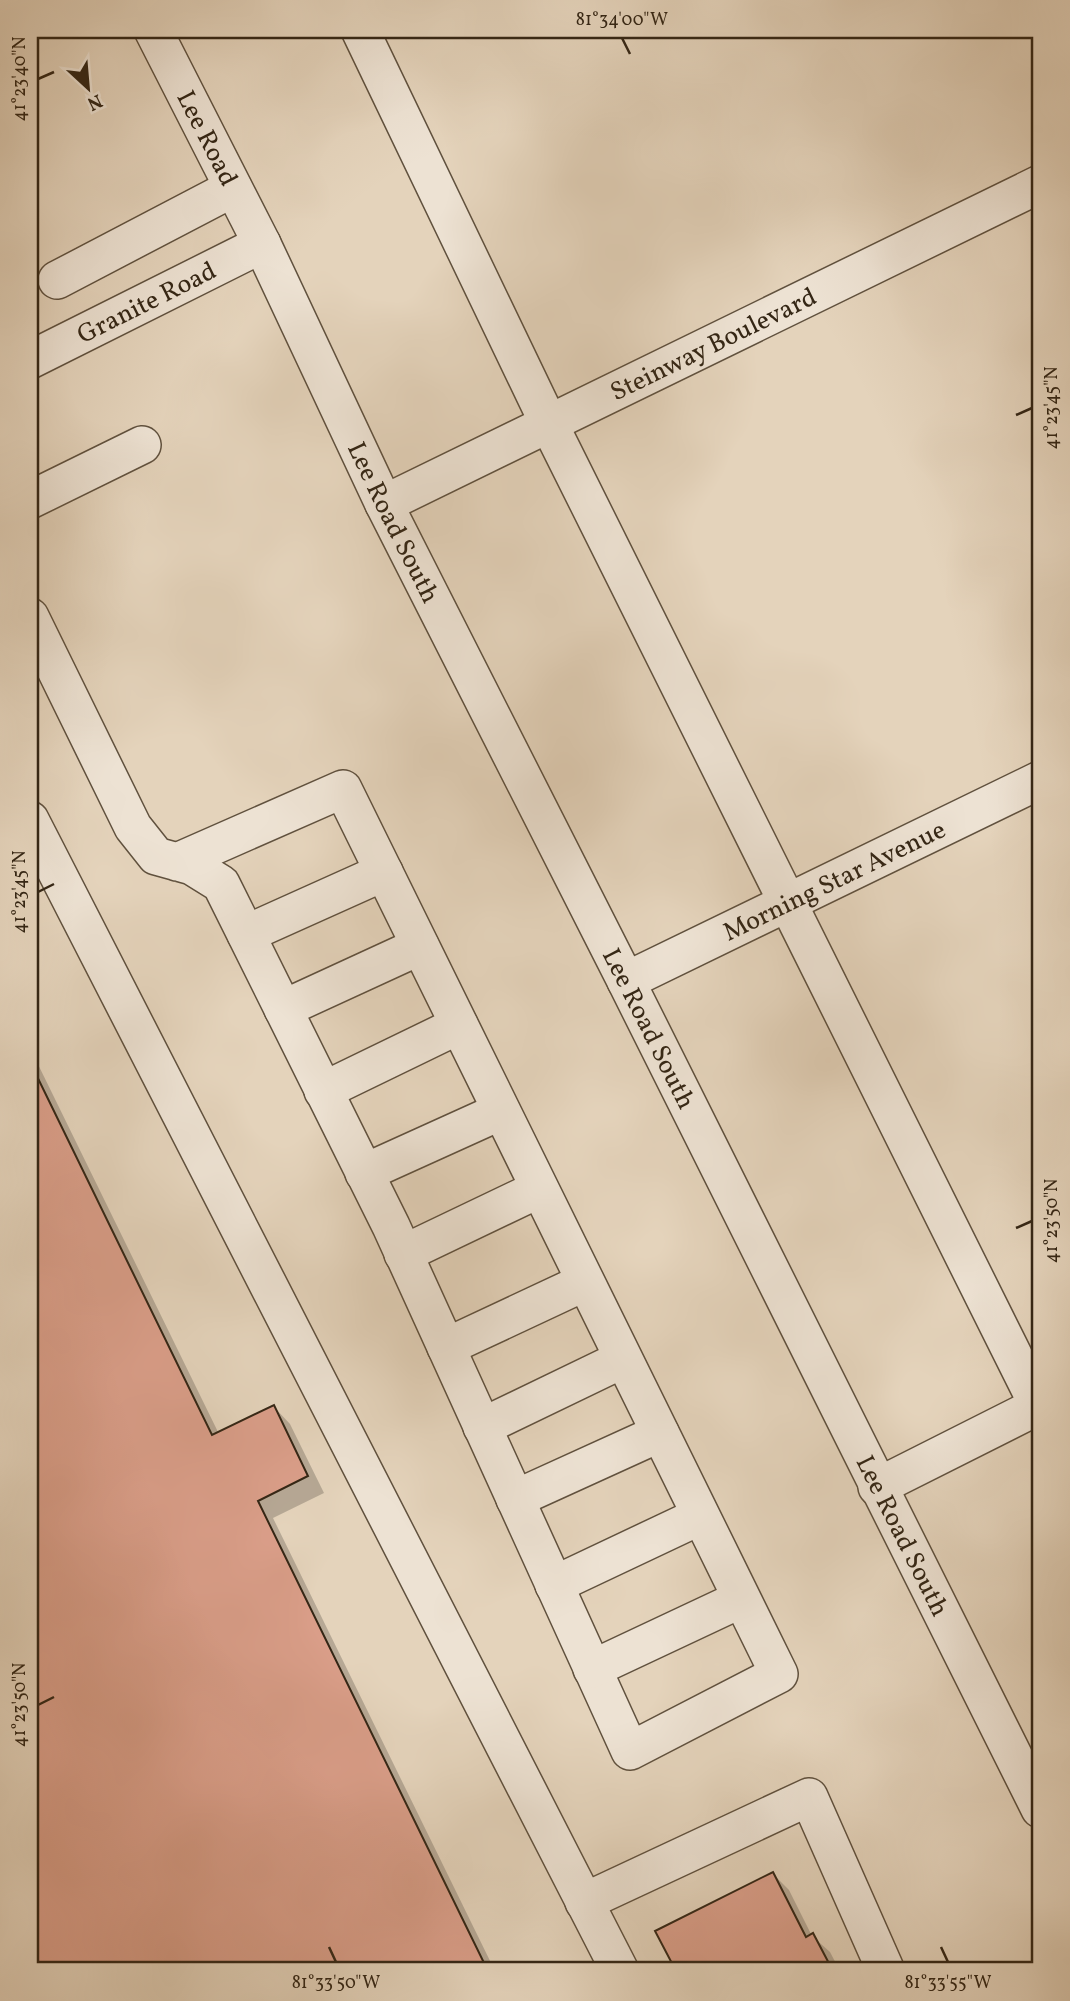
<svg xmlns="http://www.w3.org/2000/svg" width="1070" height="2001" font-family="Vollkorn,serif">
	<rect width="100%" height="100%" fill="#e4d3bb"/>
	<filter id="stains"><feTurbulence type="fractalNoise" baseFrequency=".00286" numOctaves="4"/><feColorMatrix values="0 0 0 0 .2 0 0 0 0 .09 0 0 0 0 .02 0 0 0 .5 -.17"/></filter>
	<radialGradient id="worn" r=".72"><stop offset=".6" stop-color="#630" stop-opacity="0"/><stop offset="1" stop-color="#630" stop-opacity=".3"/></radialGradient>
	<g fill="#0003">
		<path d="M30,1048L219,1434L274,1407L290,1424L324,1493L273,1518L495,1971H30Z"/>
		<path d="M773,1874L789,1890L812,1936L830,1952L840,1971H678L658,1932Z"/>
	</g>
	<g fill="#da9e89" stroke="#342615" stroke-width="2">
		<path d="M30,1062L212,1435L274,1405L308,1476L258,1501L488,1971H30Z"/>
		<path d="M773,1872L806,1937L813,1933L833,1971H676L655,1931Z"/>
	</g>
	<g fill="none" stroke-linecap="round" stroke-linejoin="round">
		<g stroke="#60513e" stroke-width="40">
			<g id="minor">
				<path id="s1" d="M153,30L262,244L384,504L626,981L1040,1809"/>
				<path d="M360,30L549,424L1040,1409"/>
				<path d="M57,280L233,188"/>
				<path id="s2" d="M30,360L262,244"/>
				<path d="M30,500L142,445"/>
				<path id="s3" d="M384,504L1040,184"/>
				<path d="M30,617L133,827L156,856L192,866L221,884L391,1226L630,1751L779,1674L343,789L177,862"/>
				<path d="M30,820L620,1971"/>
				<path d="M246,934L384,872"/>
				<path id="s4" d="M626,981L1040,780"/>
				<path d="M283,1009L420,946"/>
				<path d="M323,1091L459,1025"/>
				<path d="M364,1173L501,1111"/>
				<path d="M403,1254L539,1189"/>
				<path d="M446,1347L585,1282"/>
				<path d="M482,1427L623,1359"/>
				<path d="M877,1487L1040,1405"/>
				<path d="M515,1499L660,1433"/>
				<path d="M554,1585L700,1516"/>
				<path d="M592,1669L741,1599"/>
				<path d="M584,1902L809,1797L886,1971"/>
			</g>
		</g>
		<use href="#minor" stroke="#ede2d3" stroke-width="37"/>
	</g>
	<path fill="none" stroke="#342615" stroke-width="2.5" d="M622,38L630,54M38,79L54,72M1016,415L1032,408M38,892L54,884M1016,1228L1032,1221M38,1705L54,1697M329,1947L336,1962M941,1947L948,1962"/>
	<g text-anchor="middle" stroke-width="5" stroke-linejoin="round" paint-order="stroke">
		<g font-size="26" fill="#342615" stroke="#ede2d3">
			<text dy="9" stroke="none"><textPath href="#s1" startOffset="121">Lee Road</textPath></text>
			<text dy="9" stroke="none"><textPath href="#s2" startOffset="130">Granite Road</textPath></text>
			<text dy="9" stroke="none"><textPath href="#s3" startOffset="366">Steinway Boulevard</textPath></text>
			<text dy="9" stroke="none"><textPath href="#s1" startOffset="548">Lee Road South</textPath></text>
			<text dy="9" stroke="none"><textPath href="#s4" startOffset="231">Morning Star Avenue</textPath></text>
			<text dy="9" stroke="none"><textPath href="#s1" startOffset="1115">Lee Road South</textPath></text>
			<text dy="9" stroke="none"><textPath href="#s1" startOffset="1682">Lee Road South</textPath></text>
		</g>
	</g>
	<rect width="1070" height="2001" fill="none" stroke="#e4d3bb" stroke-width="77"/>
	<g transform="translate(88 88) rotate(154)" stroke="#ede2d3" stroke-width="5" paint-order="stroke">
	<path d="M0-5L12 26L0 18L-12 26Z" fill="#342615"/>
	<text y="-10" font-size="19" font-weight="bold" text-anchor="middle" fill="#342615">N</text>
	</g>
	<rect x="38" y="38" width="994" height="1924" fill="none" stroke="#342615" stroke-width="2.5"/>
	<g font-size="18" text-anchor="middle" fill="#342615">
		<text x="622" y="25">81°34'00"W</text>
		<text transform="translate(19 79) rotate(-90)" y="6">41°23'40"N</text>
		<text transform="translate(1051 408) rotate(-90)" y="6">41°23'45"N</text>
		<text transform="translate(19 892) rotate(-90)" y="6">41°23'45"N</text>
		<text transform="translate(1051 1221) rotate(-90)" y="6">41°23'50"N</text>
		<text transform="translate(19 1705) rotate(-90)" y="6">41°23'50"N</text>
		<text x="336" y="1988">81°33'50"W</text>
		<text x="948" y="1988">81°33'55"W</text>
	</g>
	<rect width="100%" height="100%" filter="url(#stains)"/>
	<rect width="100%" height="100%" fill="url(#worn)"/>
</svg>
